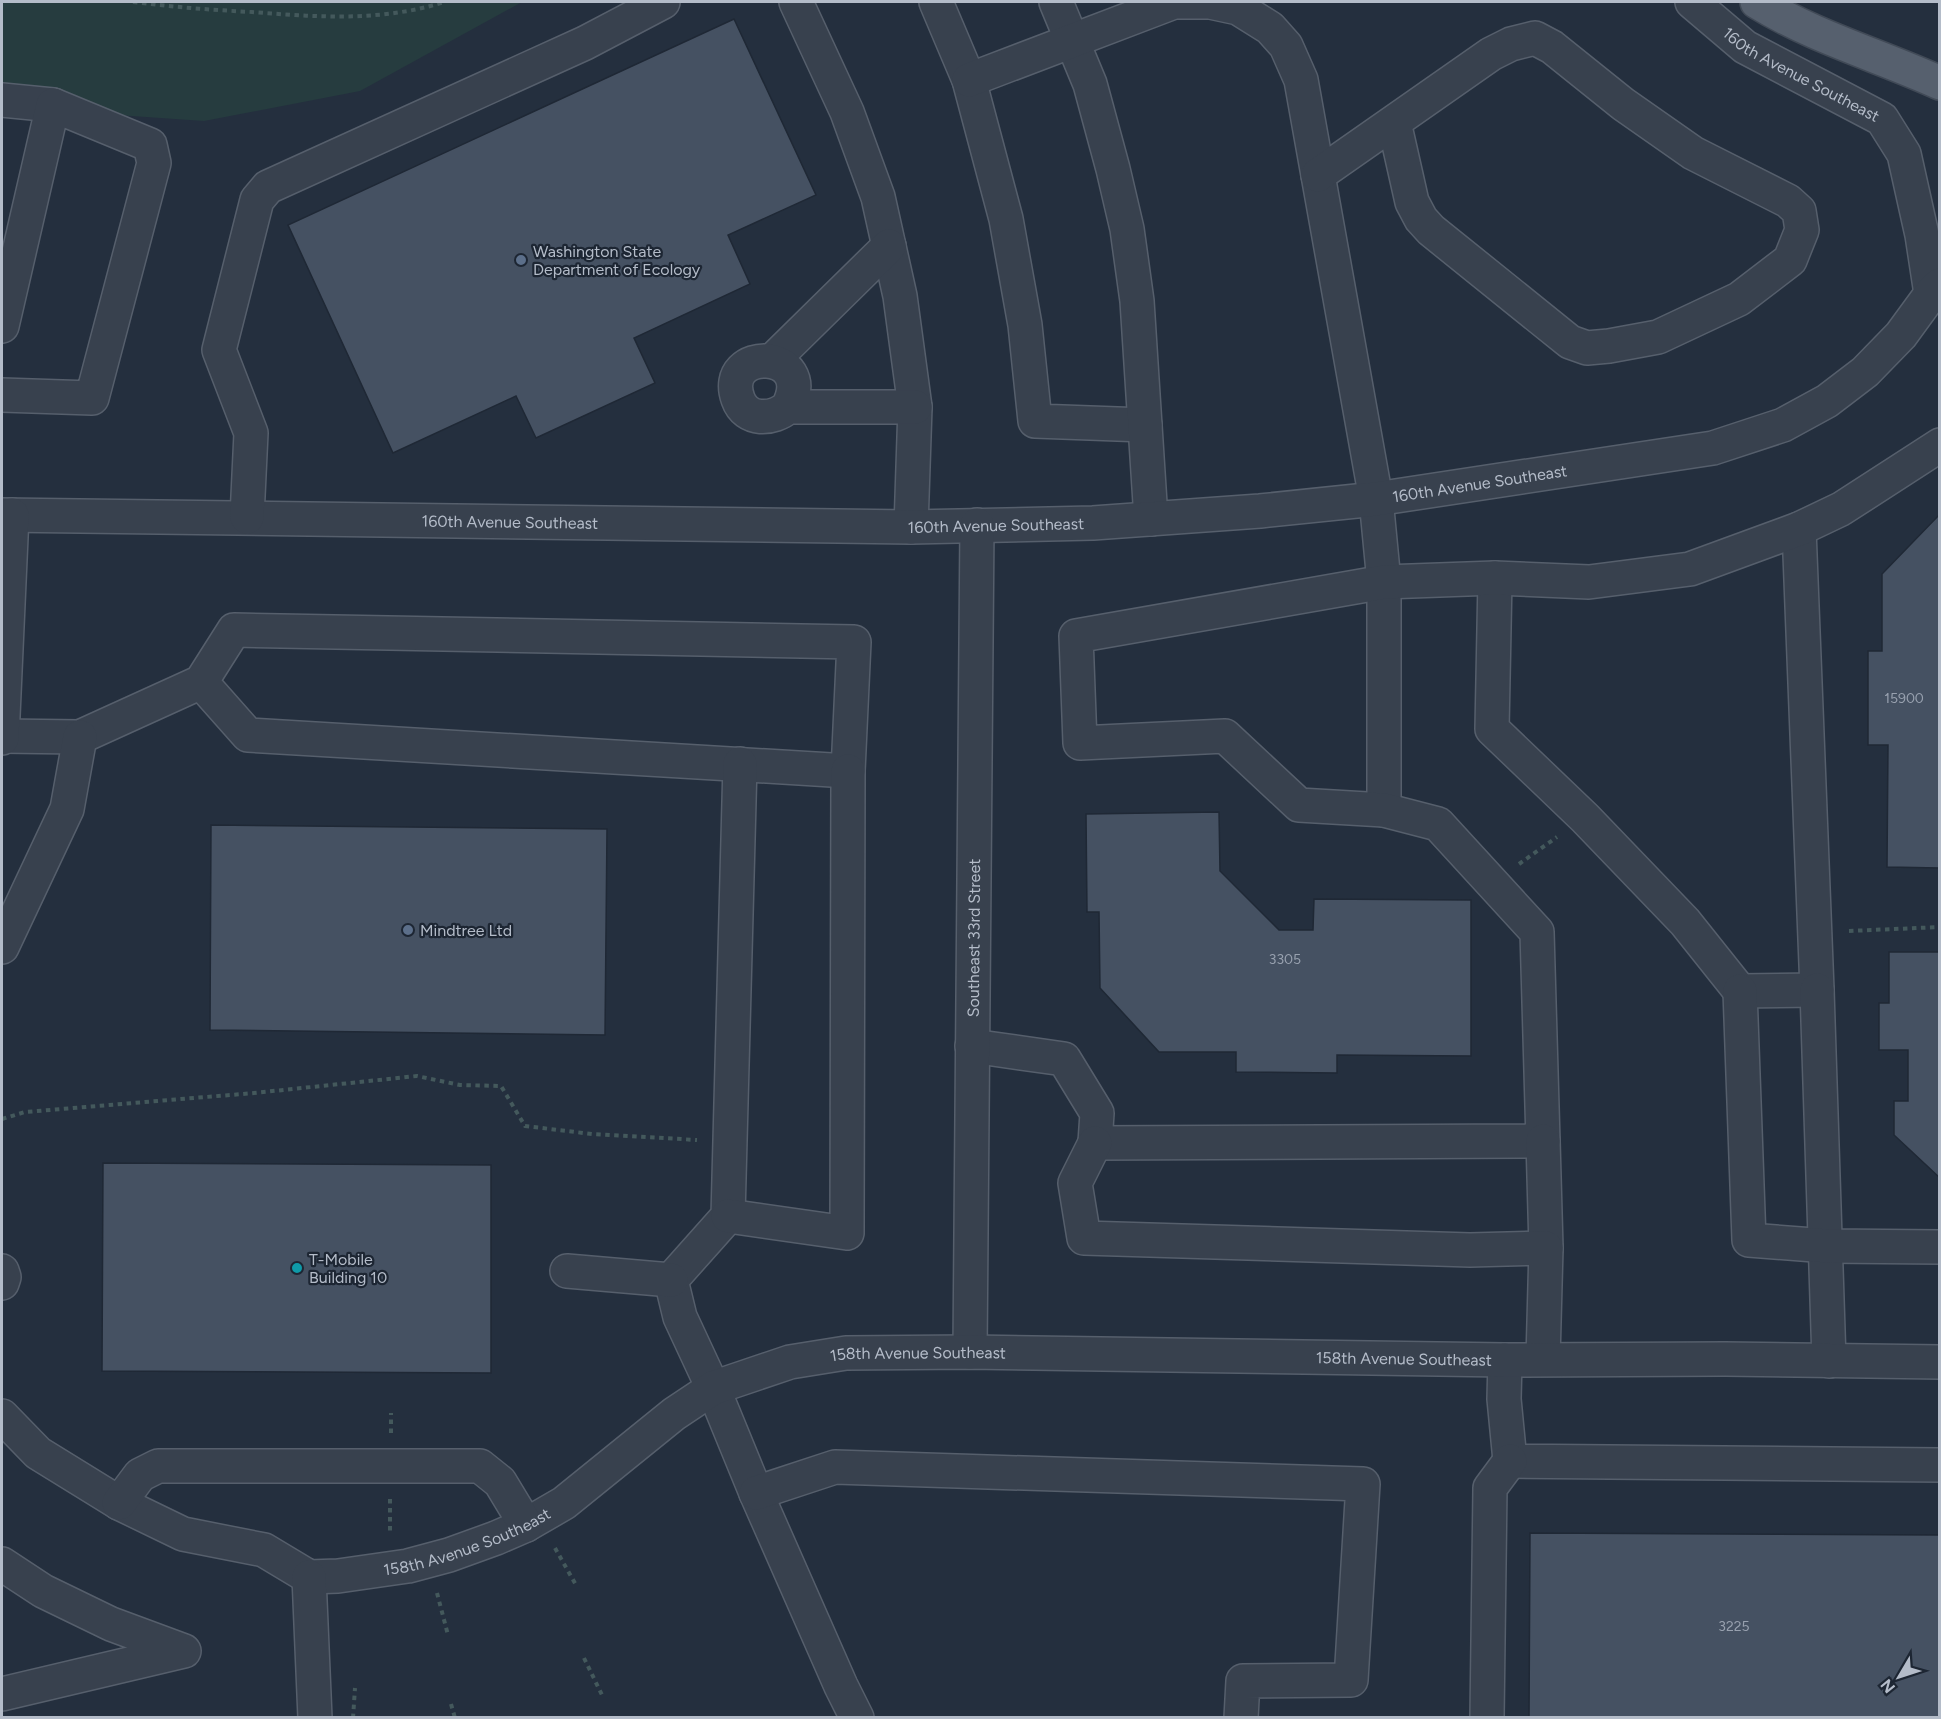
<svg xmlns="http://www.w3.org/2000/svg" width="1941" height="1719" font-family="Figtree,sans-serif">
	<rect width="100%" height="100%" fill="#242f3e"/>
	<path fill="#263c3f" d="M2,2H522L360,91L204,121L2,107Z"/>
	<g fill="#455162" stroke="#1f2835" stroke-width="1.5">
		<path d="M734,19L816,195L728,235L750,284L634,338L655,383L536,438L516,396L393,453L288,225Z"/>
		<path d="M1940,514V868L1887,867L1888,745H1868V651H1882V574Z"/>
		<path d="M1219,812L1220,871L1279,930H1313L1314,899L1471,900V1056L1337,1055V1073L1236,1072V1052H1159L1100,988L1099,912H1087L1086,814Z"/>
		<path d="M211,825L607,829L605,1035L210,1030Z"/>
		<path d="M1889,952H1940V1178L1894,1135V1101H1908V1050H1879V1003H1889Z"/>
		<path d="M103,1163L491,1165V1373L102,1371Z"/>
		<path d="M1530,1533L1940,1535V1718H1529Z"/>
	</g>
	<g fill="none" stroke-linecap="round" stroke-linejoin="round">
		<g stroke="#565f6c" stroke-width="36">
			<g id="minor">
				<path d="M796,2L847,112L878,197L900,296L915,407L911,527"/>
				<path d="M936,2L969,80L1006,219L1025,325L1035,421L1145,425"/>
				<path d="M1056,2L1090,84L1113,169L1127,229L1137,301L1151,519"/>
				<path id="s1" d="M1692,2L1745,47L1882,119L1904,154L1922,235L1931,294"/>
				<path d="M969,80L1174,2H1210L1238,8L1270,28L1286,46L1301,80L1376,499L1384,582V810"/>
				<path d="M2,100L53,105"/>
				<path d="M1318,175L1491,54L1511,44L1535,38L1552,47L1623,104L1693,153L1788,201L1799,211L1802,230L1790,260L1739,299L1658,337L1609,346L1587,348L1570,342L1431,230L1421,219L1412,202L1394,122"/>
				<path d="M2,326L53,105L150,145L154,163L92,398L2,395"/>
				<path d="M773,360L889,246"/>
				<path d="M788,407C818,348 719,346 738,399C746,422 773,420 788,407H915"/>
				<path id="s2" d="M2,515L911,527L1093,523L1260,511L1376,499L1713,448L1783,425L1827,401L1865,372L1901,335L1931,294L1940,285"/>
				<path d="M247,517L251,433L219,350L257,200L268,187L585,43L663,2"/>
				<path d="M1495,578L1492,729L1585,818L1685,922L1740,991L1817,990L1799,529"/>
				<path d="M2,736L80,737L201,682L234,630L854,642L848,771L248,735L201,682"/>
				<path d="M2,738L12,515"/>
				<path d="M740,764L728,1216L671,1280L680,1317L713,1388L756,1493L841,1686L857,1718"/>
				<path d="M2,947L67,809L80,737"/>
				<path d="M1817,990L1829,1361"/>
				<path d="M1740,991L1749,1240L1827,1246L1940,1247"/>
				<path d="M972,1046L1064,1059L1097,1113L1095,1143L1543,1141L1537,932L1438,824L1384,810L1299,805L1225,736L1080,743L1076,636L1384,582L1495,578L1589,582L1690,569L1799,529L1841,509L1940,445"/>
				<path d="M1543,1141L1546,1248"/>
				<path d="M1095,1143L1075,1183L1084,1238L1470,1250L1546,1248L1543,1359"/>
				<path d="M728,1216L847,1233L848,771"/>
				<path d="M2,1271L4,1277L2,1283"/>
				<path d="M567,1271L671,1280"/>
				<path id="s3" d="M970,1352L977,525"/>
				<path d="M1505,1360L1504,1399L1510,1461L1940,1465"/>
				<path id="s4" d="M2,1416L38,1453L119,1503L183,1534L264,1550L309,1577L338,1576L408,1566L449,1555L496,1538L526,1525L564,1503L674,1414L713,1388L790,1362L846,1353L970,1352L1505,1360L1725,1359L1940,1362"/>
				<path d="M756,1493L835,1467L1363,1484L1351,1680L1243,1681L1241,1718"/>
				<path d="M119,1503L140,1475L158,1466H480L500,1482L526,1525"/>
				<path d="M2,1564L43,1591L111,1624L184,1651L2,1694"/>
				<path d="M309,1577L315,1718"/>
				<path d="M1487,1718L1490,1488L1510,1461"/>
			</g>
		</g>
		<g stroke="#414a57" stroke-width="36">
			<path id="major" d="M1757,2C1814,37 1878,55 1940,83"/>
		</g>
		<g stroke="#44595c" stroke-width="4" stroke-dasharray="4.5 4.5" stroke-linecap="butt">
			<path d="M133,2C173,7 212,10 252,12C316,17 382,22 444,2"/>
			<path d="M1519,864L1557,837"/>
			<path d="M1849,931L1940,927"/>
			<path d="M2,1119L25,1112L254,1093L417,1076L460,1085L501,1086L525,1126L592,1134L697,1140"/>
			<path d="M391,1433V1413"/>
			<path d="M390,1499V1533"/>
			<path d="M555,1548L576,1585"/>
			<path d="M437,1593L448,1635"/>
			<path d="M584,1658L602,1695"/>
			<path d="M451,1704L455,1718"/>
			<path d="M353,1718L355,1688"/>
		</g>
		<use href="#minor" stroke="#38414e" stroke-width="33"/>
		<use href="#major" stroke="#56606e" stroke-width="33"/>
	</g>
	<g fill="#5c6f8a" stroke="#1d2633" stroke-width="2">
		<circle cx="521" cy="260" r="6"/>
		<circle cx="408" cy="930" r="6"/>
	</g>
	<circle fill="#0f9aa8" stroke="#1d2633" stroke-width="2" cx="297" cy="1268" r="6"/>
	<g text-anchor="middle" stroke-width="4.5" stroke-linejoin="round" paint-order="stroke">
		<g font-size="14" fill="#98a1af">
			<text x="1904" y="703">15900</text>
			<text x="1285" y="964">3305</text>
			<text x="1734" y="1631">3225</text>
		</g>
		<g font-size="16" fill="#b4bcc9" stroke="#1d2633">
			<text dy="6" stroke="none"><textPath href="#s1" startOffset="132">160th Avenue Southeast</textPath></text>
			<text dy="6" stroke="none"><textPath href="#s2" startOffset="1480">160th Avenue Southeast</textPath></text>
			<text dy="6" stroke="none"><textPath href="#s2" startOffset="508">160th Avenue Southeast</textPath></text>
			<text dy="6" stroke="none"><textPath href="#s2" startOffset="994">160th Avenue Southeast</textPath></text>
			<text dy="6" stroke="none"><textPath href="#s3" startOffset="414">Southeast 33rd Street</textPath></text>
			<text dy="6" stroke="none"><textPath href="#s4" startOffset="1020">158th Avenue Southeast</textPath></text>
			<text dy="6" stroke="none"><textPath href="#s4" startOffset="1506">158th Avenue Southeast</textPath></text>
			<text dy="6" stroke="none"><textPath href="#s4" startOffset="516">158th Avenue Southeast</textPath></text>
		</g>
		<g font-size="16" fill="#b4bcc9" stroke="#1d2633" text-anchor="start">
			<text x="533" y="257">Washington State<tspan x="533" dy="18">Department of Ecology</tspan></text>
			<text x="420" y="936">Mindtree Ltd</text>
			<text x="309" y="1265">T-Mobile<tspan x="309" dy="18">Building 10</tspan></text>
		</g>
	</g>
	<rect width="1941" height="1719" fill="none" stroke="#b4bcc9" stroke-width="6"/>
	<g transform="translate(1899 1677) rotate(231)" stroke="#1d2633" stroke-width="4.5" paint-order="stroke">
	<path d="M0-4.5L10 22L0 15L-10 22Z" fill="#b4bcc9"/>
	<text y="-9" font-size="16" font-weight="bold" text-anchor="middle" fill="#b4bcc9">N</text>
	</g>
</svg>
